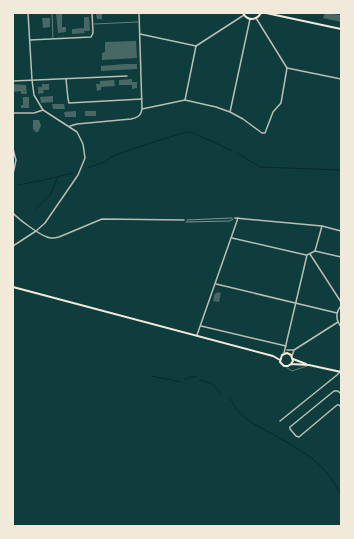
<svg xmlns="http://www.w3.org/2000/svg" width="354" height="539" font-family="Manrope,sans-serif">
	<rect width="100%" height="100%" fill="#0f3d3e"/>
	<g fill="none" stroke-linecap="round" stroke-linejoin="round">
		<g stroke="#0a2a2b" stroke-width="1">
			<path d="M237,153L260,167L341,170"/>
			<path d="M87,168L105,162L111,157L132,149L186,132L193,133L231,150"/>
			<path d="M18,185L45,180L73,173"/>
			<path d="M36,209L50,195L58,177"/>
			<path d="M151,376L181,382"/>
			<path d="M184,380L190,377H196"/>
			<path d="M199,380L211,383L222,394"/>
			<path d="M229,398L232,401L237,410L243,416L252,423L290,444L309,456L322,467L330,476L341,495"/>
		</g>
	</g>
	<g fill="#486865">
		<path d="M56,13H62V27H66V32L58,33Z"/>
		<path d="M96,13H102V19H97Z"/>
		<path d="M325,13L341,15V22L323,18Z"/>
		<path d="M84,17H89L90,31H84L85,33L72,34V29L84,28Z"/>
		<path d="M42,18H50V27L43,28Z"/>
		<path d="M136,41L137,58L102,60V53L105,52V42Z"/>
		<path d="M125,64H137V69L101,71V66Z"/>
		<path d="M132,79V82H137V88L132,89V85H119V80Z"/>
		<path d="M114,80L115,86L101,87V90L97,91L96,84H100V81Z"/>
		<path d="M13,84L26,85L27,94H21V91L13,92Z"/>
		<path d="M42,84H49V90H43L44,93L38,94V87H42Z"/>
		<path d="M53,96V102L41,103L40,97Z"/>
		<path d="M23,97H29V108H21V105H23Z"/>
		<path d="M52,104H64L65,109H53Z"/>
		<path d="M76,111V117H65L64,112Z"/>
		<rect x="85" y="111" width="11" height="5"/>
		<path d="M33,120H39L41,126L38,132H36L33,129Z"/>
		<path d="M217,292L221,293L219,302L213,301L215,293L216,294Z"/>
	</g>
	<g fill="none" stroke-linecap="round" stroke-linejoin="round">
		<g stroke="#f1e9da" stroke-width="0.5">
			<path d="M187,220L232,218"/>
			<path d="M186,222L230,221L233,219"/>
		</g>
		<g stroke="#b8beb3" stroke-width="0.5">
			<path d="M52,13L53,38"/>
			<path d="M94,24L138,22"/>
			<path d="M286,367L292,371L307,366"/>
		</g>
		<g stroke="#b8beb3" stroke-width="1.5">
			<path d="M140,34L196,46L244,15"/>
			<path d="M30,40L91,37L93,33L92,13"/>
			<path d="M287,68L341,79"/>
			<path d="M66,79L68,99L69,103L142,99"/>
			<path d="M13,81L127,76"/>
			<path d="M185,100L196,46"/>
			<path d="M142,109L185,100L216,107L230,112L243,119L262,133H265L273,112L281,103L287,68L256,18"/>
			<path d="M230,112L250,19"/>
			<path d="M13,113H34L43,110"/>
			<path d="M70,126L77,124L131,119C137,118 141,116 142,109L139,13"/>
			<path d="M13,149L16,160L13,174"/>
			<path d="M13,213C18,219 40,235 47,237C51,239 55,238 59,237L102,219L184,220"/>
			<path d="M235,218L322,226L341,231"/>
			<path d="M232,238L306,255"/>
			<path d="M315,251L341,257"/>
			<path d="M310,254L341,302"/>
			<path d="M216,284L337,313"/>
			<path d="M341,306C335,313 336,320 341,327"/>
			<path d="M201,326L286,346"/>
			<path d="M197,335L238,218"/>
			<path d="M287,350H294L338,322"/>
			<path d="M284,353L307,255L315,251L322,226"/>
			<path d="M292,356L294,350"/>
			<path d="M341,394L338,391H334L290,427V429L296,436L299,437L337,405H339L341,407"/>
			<path d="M280,421L337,375L340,372L341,367"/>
		</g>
		<path stroke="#b8beb3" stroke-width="1.5" d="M13,246L36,231L45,223L78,175L85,158L83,144L77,132L43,110L34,95L32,80L28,13"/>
		<g stroke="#f1e9da" stroke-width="2">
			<path d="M243,13C247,21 256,21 261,13"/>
			<path d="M266,13L341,29"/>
			<path d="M13,287L273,356L280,360"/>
			<path d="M293,359L306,364"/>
			<path d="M291,364L293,361L291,355L287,353L282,355L280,362L284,366H288L291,364L309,365L341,372"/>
		</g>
	</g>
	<rect width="354" height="539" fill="none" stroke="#f1e9da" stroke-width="28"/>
</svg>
